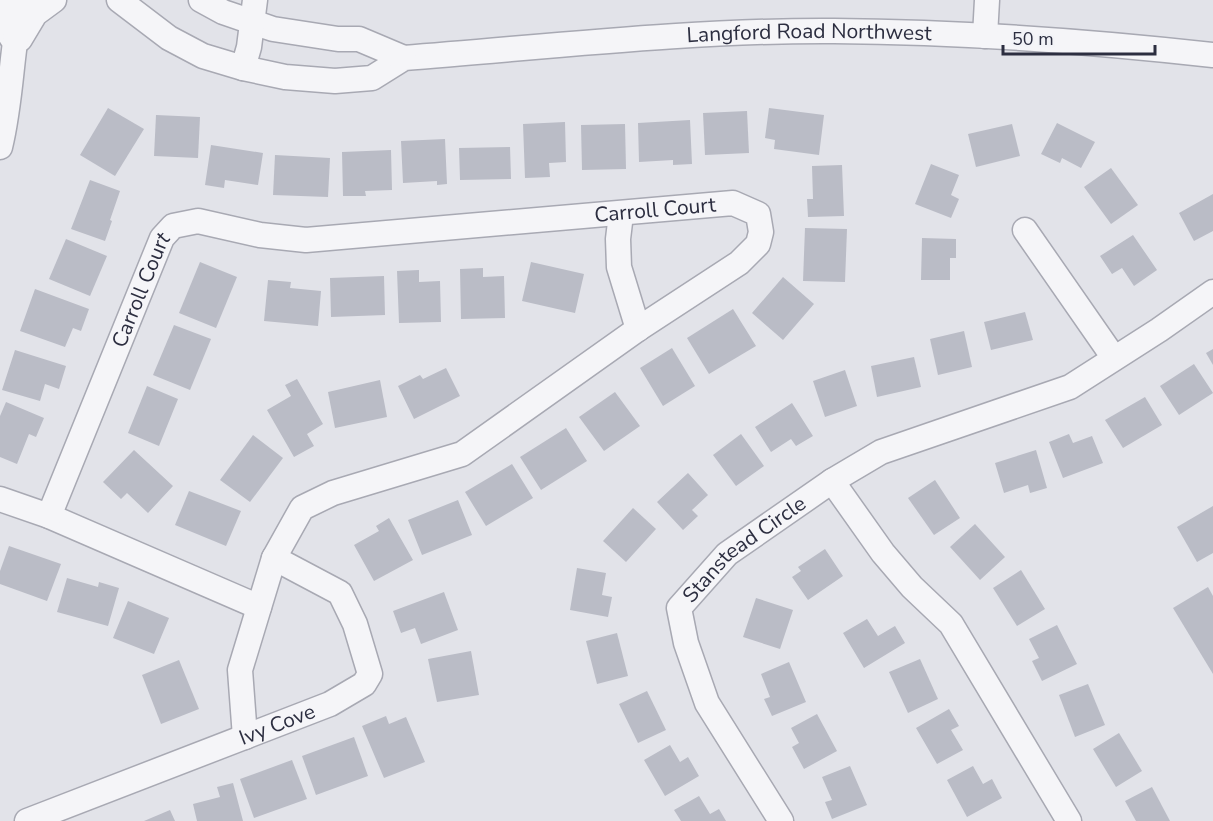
<svg xmlns="http://www.w3.org/2000/svg" width="1213" height="821" font-family="'Nunito Sans',sans-serif">
	<rect width="100%" height="100%" fill="#e2e3e9"/>
	<g fill="#babcc6">
		<path d="M108,108L144,129L115,176L80,155Z"/>
		<path d="M769,108L824,115L819,155L774,149L775,140L765,138Z"/>
		<path d="M747,111L749,153L705,155L703,113Z"/>
		<path d="M156,115L200,117L198,158L154,156Z"/>
		<path d="M690,120L692,164L673,165V160L639,162L638,123Z"/>
		<path d="M565,122L566,162L549,163L550,177L525,178L523,124Z"/>
		<path d="M1057,123L1095,142L1081,168L1062,158L1060,163L1041,154Z"/>
		<path d="M625,124L626,169L582,170L581,125Z"/>
		<path d="M1012,124L1020,156L976,167L968,134Z"/>
		<path d="M445,139L447,184L437,185V181L403,183L401,141Z"/>
		<path d="M211,145L263,153L258,185L225,180L224,188L205,185Z"/>
		<path d="M510,147L511,179L460,180L459,148Z"/>
		<path d="M391,150L392,190L365,191L366,196H343L342,152Z"/>
		<path d="M275,155L330,158L328,197L273,195Z"/>
		<path d="M931,164L959,175L951,195L959,199L951,218L915,204Z"/>
		<path d="M842,165L844,216L808,217L807,199H813L812,166Z"/>
		<path d="M1111,168L1138,205L1111,224L1084,187Z"/>
		<path d="M90,180L120,191L110,220L112,221L105,241L71,229Z"/>
		<path d="M1213,194V231L1194,241L1179,213Z"/>
		<path d="M805,228L847,229L845,282L803,281Z"/>
		<path d="M1133,235L1157,270L1134,286L1122,268L1112,274L1100,256Z"/>
		<path d="M922,238L956,239V258H950V280H921Z"/>
		<path d="M66,239L107,256L90,296L49,279Z"/>
		<path d="M200,262L237,277L216,328L179,313Z"/>
		<path d="M531,262L584,274L575,313L522,301Z"/>
		<path d="M483,268V277L504,276L505,318L461,319L460,269Z"/>
		<path d="M419,270V282L440,281L441,322L399,323L397,271Z"/>
		<path d="M384,276L385,315L331,317L330,278Z"/>
		<path d="M783,277L814,304L783,340L752,313Z"/>
		<path d="M268,280L291,282L290,288L321,291L318,326L264,321Z"/>
		<path d="M35,289L89,309L81,331L73,328L65,347L20,331Z"/>
		<path d="M733,309L756,346L709,374L687,338Z"/>
		<path d="M1025,312L1033,340L991,350L984,322Z"/>
		<path d="M174,325L211,339L190,390L153,375Z"/>
		<path d="M964,331L972,367L938,375L930,339Z"/>
		<path d="M672,348L695,386L663,406L640,368Z"/>
		<path d="M1213,349V365L1206,353Z"/>
		<path d="M15,350L66,366L59,389L45,384L40,401L2,390Z"/>
		<path d="M914,357L921,387L877,397L871,366Z"/>
		<path d="M1194,364L1213,393L1179,415L1160,386Z"/>
		<path d="M446,368L460,396L414,419L398,386L420,375L423,379Z"/>
		<path d="M845,370L857,406L825,417L813,381Z"/>
		<path d="M297,379L323,424L307,434L314,446L294,457L267,410L291,396L285,385Z"/>
		<path d="M380,380L387,417L335,428L328,392Z"/>
		<path d="M147,386L178,399L159,446L128,433Z"/>
		<path d="M615,392L640,426L604,451L579,417Z"/>
		<path d="M1145,397L1162,425L1123,448L1105,420Z"/>
		<path d="M6,402L44,418L36,437L29,434L17,464L0,457V416Z"/>
		<path d="M792,403L813,436L796,446L791,439L771,452L755,427Z"/>
		<path d="M566,428L587,461L541,490L520,457Z"/>
		<path d="M741,434L764,466L736,486L713,455Z"/>
		<path d="M1069,434L1073,443L1092,436L1103,463L1063,478L1049,442Z"/>
		<path d="M253,435L283,458L250,502L220,480Z"/>
		<path d="M134,450L173,486L148,513L127,493L121,499L103,482Z"/>
		<path d="M1036,450L1047,488L1030,493L1028,485L1004,493L995,463Z"/>
		<path d="M512,464L533,498L486,526L465,492Z"/>
		<path d="M688,473L708,495L692,510L698,516L683,530L657,502Z"/>
		<path d="M935,480L960,518L934,535L908,498Z"/>
		<path d="M189,491L241,511L226,546L175,525Z"/>
		<path d="M458,500L472,535L422,555L408,520Z"/>
		<path d="M1213,506V553L1197,562L1177,527Z"/>
		<path d="M633,508L656,529L626,562L603,541Z"/>
		<path d="M389,518L413,560L374,581L354,545L379,531L376,526Z"/>
		<path d="M975,524L1005,557L980,580L950,547Z"/>
		<path d="M9,546L61,564L47,601L0,584V571Z"/>
		<path d="M825,549L843,576L808,600L792,577L801,571L798,567Z"/>
		<path d="M577,568L606,573L602,595L612,597L608,617L570,610Z"/>
		<path d="M1021,570L1045,609L1017,626L993,588Z"/>
		<path d="M67,578L98,587L99,582L119,588L108,626L57,612Z"/>
		<path d="M1208,587L1213,596V674L1173,608Z"/>
		<path d="M444,592L458,630L421,644L415,628L401,633L393,611Z"/>
		<path d="M756,598L793,610L780,649L743,637Z"/>
		<path d="M128,601L169,618L154,654L113,638Z"/>
		<path d="M867,619L878,636L895,626L905,643L864,668L843,633Z"/>
		<path d="M1057,625L1077,664L1042,681L1032,661L1039,658L1029,639Z"/>
		<path d="M617,633L628,676L597,684L586,641Z"/>
		<path d="M471,651L479,695L437,702L428,659Z"/>
		<path d="M920,659L938,699L908,713L889,672Z"/>
		<path d="M179,660L199,709L161,724L142,675Z"/>
		<path d="M789,662L806,702L772,716L764,699L770,697L761,674Z"/>
		<path d="M1088,684L1105,725L1075,737L1059,695Z"/>
		<path d="M647,691L666,730L638,743L619,704Z"/>
		<path d="M949,709L959,726L951,730L963,750L937,764L916,728Z"/>
		<path d="M817,714L837,751L804,769L792,747L799,743L791,728Z"/>
		<path d="M386,716L389,724L406,717L425,762L384,778L362,726Z"/>
		<path d="M1119,733L1142,771L1116,787L1093,749Z"/>
		<path d="M354,737L368,776L316,795L302,756Z"/>
		<path d="M670,745L680,762L688,757L699,776L665,796L644,760Z"/>
		<path d="M292,760L307,799L254,818L240,779Z"/>
		<path d="M850,766L867,805L832,819L825,802L832,800L822,777Z"/>
		<path d="M973,766L983,784L992,779L1002,798L967,817L947,780Z"/>
		<path d="M233,783L243,821H197L193,804L220,797L217,787Z"/>
		<path d="M1152,787L1170,821H1136L1125,801Z"/>
		<path d="M699,796L710,814L719,809L726,821H681L674,810Z"/>
		<path d="M170,810L175,821H144Z"/>
	</g>
	<g fill="none" stroke-linecap="round" stroke-linejoin="round">
		<g stroke="#a8a9b3" stroke-width="27">
			<g id="minor">
				<path d="M4,0V8L11,37"/>
				<path id="s1" d="M119,0L169,38L203,56L243,68L285,77L335,81L372,78L404,58C547,47 691,30 834,31C960,32 1087,41 1213,55"/>
				<path d="M201,0L223,12L273,29L338,39H359L404,58"/>
				<path d="M985,36L987,0"/>
				<path d="M20,39L35,14L54,0"/>
				<path d="M243,68L249,47L255,0"/>
				<path d="M0,147C12,99 11,48 22,0"/>
				<path d="M621,214L618,239L619,267L638,329"/>
				<path d="M1025,230L1114,358"/>
				<path d="M832,481L881,452L1070,387L1159,330L1213,292"/>
				<path d="M0,499L49,516L259,607"/>
				<path id="s2" d="M49,516L162,238L173,226L198,221L260,235L306,240L733,203L758,214L761,232L758,244L739,263L638,329L462,454L333,493L302,508L274,558L240,670L245,737"/>
				<path id="s3" d="M27,821L330,704L364,684L370,674L355,624L340,593L274,558"/>
				<path id="s4" d="M781,821L707,703L686,643L679,608L727,554L832,481L883,553L912,587L951,624L1069,821"/>
			</g>
		</g>
		<use href="#minor" stroke="#f5f5f8" stroke-width="24"/>
	</g>
	<g text-anchor="middle" stroke-width="5" stroke-linejoin="round" paint-order="stroke">
		<g font-size="21" fill="#2c2e40" stroke="#f2f3f7">
			<text dy="7" stroke="none"><textPath href="#s1" startOffset="717">Langford Road Northwest</textPath></text>
			<text dy="7" stroke="none"><textPath href="#s2" startOffset="802">Carroll Court</textPath></text>
			<text dy="7" stroke="none"><textPath href="#s2" startOffset="244">Carroll Court</textPath></text>
			<text dy="7" stroke="none"><textPath href="#s4" startOffset="327">Stanstead Circle</textPath></text>
			<text dy="7" stroke="none"><textPath href="#s3" startOffset="268">Ivy Cove</textPath></text>
		</g>
	</g>
	<path d="M1003 45v9h152v-9" fill="none" stroke="#2c2e40" stroke-width="3"/>
	<text x="1012" y="45" font-size="18" fill="#2c2e40" stroke="#f2f3f7" stroke-width="4.5" paint-order="stroke">50 m</text>
</svg>
